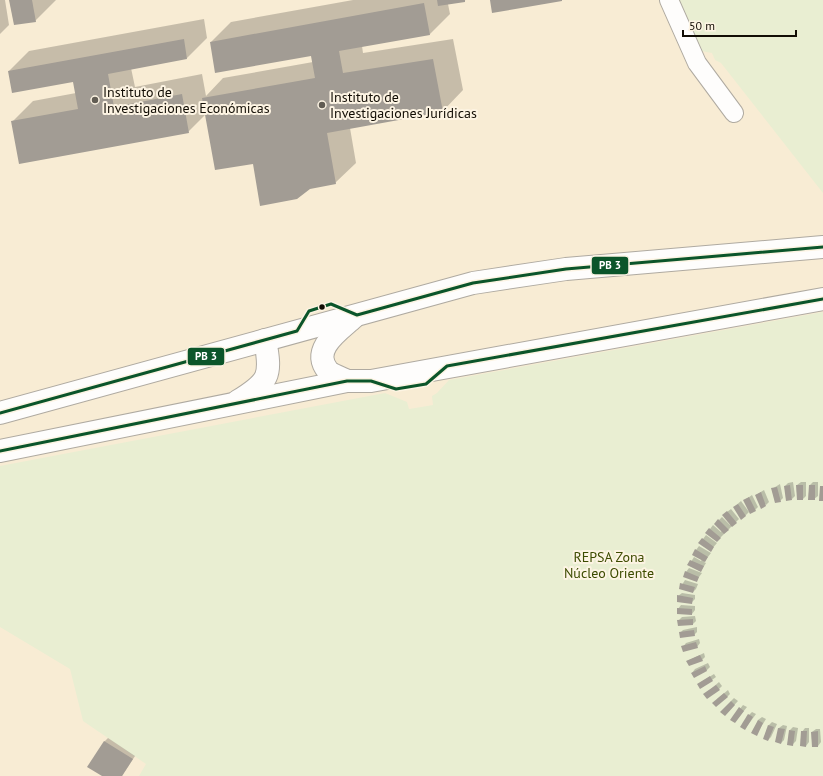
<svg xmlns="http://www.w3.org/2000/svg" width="823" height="776" font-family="'PT Sans',sans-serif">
	<rect width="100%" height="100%" fill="#f7f2e9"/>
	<rect fill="#f8ecd4" x="0" y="0" width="823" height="776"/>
	<g fill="#e9eed2">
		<path d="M674,0H823V193L721,63L715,60L712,53L701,51Z"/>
		<path d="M823,312V776H139L146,764L83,721L70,669L0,627V466L385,393L407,402L409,409L433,405L432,396L437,393L449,380Z"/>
	</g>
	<g fill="#0003">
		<path d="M0,0H5L9,25L0,34Z"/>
		<path d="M10,0H56L35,21Z"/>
		<path d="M353,0H466L448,4L450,14L430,34L362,46L363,53L453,39L463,90L443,111L350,128L356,163L335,183L253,162L206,114L188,132L12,122L33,101L76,93L74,81L9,71L29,51L204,19L207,38L187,58L131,68L135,87L202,74L206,96L223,78L313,62L312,55L211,42L231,22Z"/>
		<path d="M793,482L795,496L792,499L785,486L788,483Z"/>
		<path d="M801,482H806V496L803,499L797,485Z"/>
		<path d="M813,482H818V496L814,499L810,485Z"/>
		<path d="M780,484L783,498L780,501L772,489Z"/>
		<path d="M764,490L769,502L766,505L756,495Z"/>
		<path d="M752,495L758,507L755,510L745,500Z"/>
		<path d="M741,501L749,512L745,516L734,507Z"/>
		<path d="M731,509L739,519L720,538L707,533L713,525L721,532L722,530L715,524L722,517L730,525L731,524L727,512Z"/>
		<path d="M706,535L717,543L711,550L700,543Z"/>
		<path d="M699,546L711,553L704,562L706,563L701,571L689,565L694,557L701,561L702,559L696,550Z"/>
		<path d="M689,568L702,573L696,581L686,572Z"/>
		<path d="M685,580L698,584L696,589L693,592L680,588Z"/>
		<path d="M682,593L695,595V599L691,603L678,596Z"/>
		<path d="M681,605L695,606V610L692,614L678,609Z"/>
		<path d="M695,616L696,621L693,624L678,621L682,617Z"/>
		<path d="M697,627V632L694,635L680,633L683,630Z"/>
		<path d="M699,639L700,643L697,647H683L686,643Z"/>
		<path d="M704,653L705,657L702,660L687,661Z"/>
		<path d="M708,663L710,667L707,670L694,677L692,673L695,669Z"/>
		<path d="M714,674L716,677L701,688L698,684Z"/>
		<path d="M719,682L722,686L719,689L705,694Z"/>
		<path d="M728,690L730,694L727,697L717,699Z"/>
		<path d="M734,698L738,701L728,712L731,701Z"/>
		<path d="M743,705L747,707L735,722L732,719Z"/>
		<path d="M752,712L756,714L745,729L749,715Z"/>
		<path d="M762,717L766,719L756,735L758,720Z"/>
		<path d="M772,722L777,724L771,737L768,740L764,738L769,725Z"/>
		<path d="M783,725L787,726L784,740L781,743L776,742L779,728Z"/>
		<path d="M793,727L798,728L796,741L792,745L790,730Z"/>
		<path d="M805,728H809V742L806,746L802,732Z"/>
		<path d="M816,729H820L821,742L818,746L812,732Z"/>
		<path d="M108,738L135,756L122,776H104V742Z"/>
	</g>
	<g fill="#a29c94">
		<path d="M9,0H32L36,22L14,25Z"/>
		<path d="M437,0H465V2L438,6Z"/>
		<path d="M490,0H562V1L492,13Z"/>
		<path d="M424,3L430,35L339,51L343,73L433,59L443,112L327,133L336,184L310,189L297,199L260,206L253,164L215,170L202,98L315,78L311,56L215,73L210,42Z"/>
		<path d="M184,39L187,59L108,74L114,107L182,94L189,133L19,164L11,121L78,109L73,82L12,93L8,71Z"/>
		<path d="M790,485L792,500L786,501L784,486Z"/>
		<path d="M796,485H803V500H797Z"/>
		<path d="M809,485H815V500H808Z"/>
		<path d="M820,486H823V501H819Z"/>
		<path d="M777,487L781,502L775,503L771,488Z"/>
		<path d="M761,492L766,506L761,509L755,495Z"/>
		<path d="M749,497L756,511L750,514L743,500Z"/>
		<path d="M738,504L746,516L741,520L733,507Z"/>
		<path d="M727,511L737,523L732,527L722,515Z"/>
		<path d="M718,519L729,530L724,534L714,524Z"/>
		<path d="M709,528L721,538L717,542L705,533Z"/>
		<path d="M702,538L714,547L711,552L698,543Z"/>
		<path d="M695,549L708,557L705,562L692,555Z"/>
		<path d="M690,560L704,566L701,572L687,565Z"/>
		<path d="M685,571L699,577L697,582L683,577Z"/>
		<path d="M680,583L695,587L693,593L679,589Z"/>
		<path d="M677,595L693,598L692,604L677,602Z"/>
		<path d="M677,608L692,609V615L677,614Z"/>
		<path d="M693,619V625L678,626L677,620Z"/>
		<path d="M694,630L695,636L680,638L679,632Z"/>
		<path d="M696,642L698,648L683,652L681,646Z"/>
		<path d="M700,655L703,661L689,666L686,661Z"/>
		<path d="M705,666L707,671L694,678L691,673Z"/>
		<path d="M710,676L713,681L700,689L697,684Z"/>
		<path d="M716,685L720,690L707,699L703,694Z"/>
		<path d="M724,693L728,697L716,707L712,703Z"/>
		<path d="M731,701L735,705L725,716L720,712Z"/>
		<path d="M739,707L744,711L735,723L730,720Z"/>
		<path d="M748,714L753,717L745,730L740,727Z"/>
		<path d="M758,720L763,723L757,736L751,733Z"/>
		<path d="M768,725L774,727L768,741L763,739Z"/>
		<path d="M778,728L785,729L781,744L775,742Z"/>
		<path d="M789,730L795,731L793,746L787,745Z"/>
		<path d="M801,731H807L806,747L800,746Z"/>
		<path d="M818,731V747H812L811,732Z"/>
		<path d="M104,741L133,759L122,776H102L87,767Z"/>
	</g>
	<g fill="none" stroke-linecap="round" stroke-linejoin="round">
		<g stroke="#afaaa1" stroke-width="20">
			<path id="street" d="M669,0L697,63L734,113"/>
		</g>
		<g stroke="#afaaa1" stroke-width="24">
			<g id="secondary">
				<path d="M347,381C342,378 332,375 328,371C310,349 340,330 353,318"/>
				<path d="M238,401C269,382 272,376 265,340"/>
				<path d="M0,413L473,283L566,269L823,247"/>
				<path d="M0,451L347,381H371L823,299"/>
			</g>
		</g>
		<use href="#street" stroke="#fefdfc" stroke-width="18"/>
		<use href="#secondary" stroke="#fefdfc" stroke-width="22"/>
		<g stroke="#fdf4e3" stroke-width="6">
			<g id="bus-1">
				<path d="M0,413L297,331L309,311L331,304L357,315L473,283L566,269L823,247"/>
				<path d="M0,451L347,381H371L396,389L426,384L447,366L823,299"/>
			</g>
		</g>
		<use href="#bus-1" stroke="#0b552a" stroke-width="3"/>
	</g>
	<g fill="#625d54" stroke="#fdf4e3" stroke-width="1.5">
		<circle cx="95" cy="100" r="4"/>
		<circle cx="322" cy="105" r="4"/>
	</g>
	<circle fill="#120d04" stroke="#fdf4e3" stroke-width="1.5" cx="322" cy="307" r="3.5"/>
	<g text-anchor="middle" stroke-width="4" stroke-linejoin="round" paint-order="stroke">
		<g font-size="14" fill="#120d04" stroke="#fdf4e3" text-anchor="start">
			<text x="103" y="97">Instituto de<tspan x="103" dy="16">Investigaciones Económicas</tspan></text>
			<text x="330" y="102">Instituto de<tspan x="330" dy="16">Investigaciones Jurídicas</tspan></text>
		</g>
		<g font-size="14" fill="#3d4b00" stroke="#fdf4e3">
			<text x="609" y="562">REPSA Zona<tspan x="609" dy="16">Núcleo Oriente</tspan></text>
		</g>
	</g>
	<g stroke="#fdf4e3" stroke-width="1.5">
		<rect x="591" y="256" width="38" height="19" rx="4" fill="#0b552a"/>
		<rect x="187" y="347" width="38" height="19" rx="4" fill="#0b552a"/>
	</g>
	<g font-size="11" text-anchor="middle" font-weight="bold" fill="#fff">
		<text x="610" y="269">PB 3</text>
		<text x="206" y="360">PB 3</text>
	</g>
	<path d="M683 30v6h113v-6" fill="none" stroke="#120d04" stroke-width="2"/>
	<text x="689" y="30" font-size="12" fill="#120d04" stroke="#fdf4e3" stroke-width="3" paint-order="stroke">50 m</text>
</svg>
